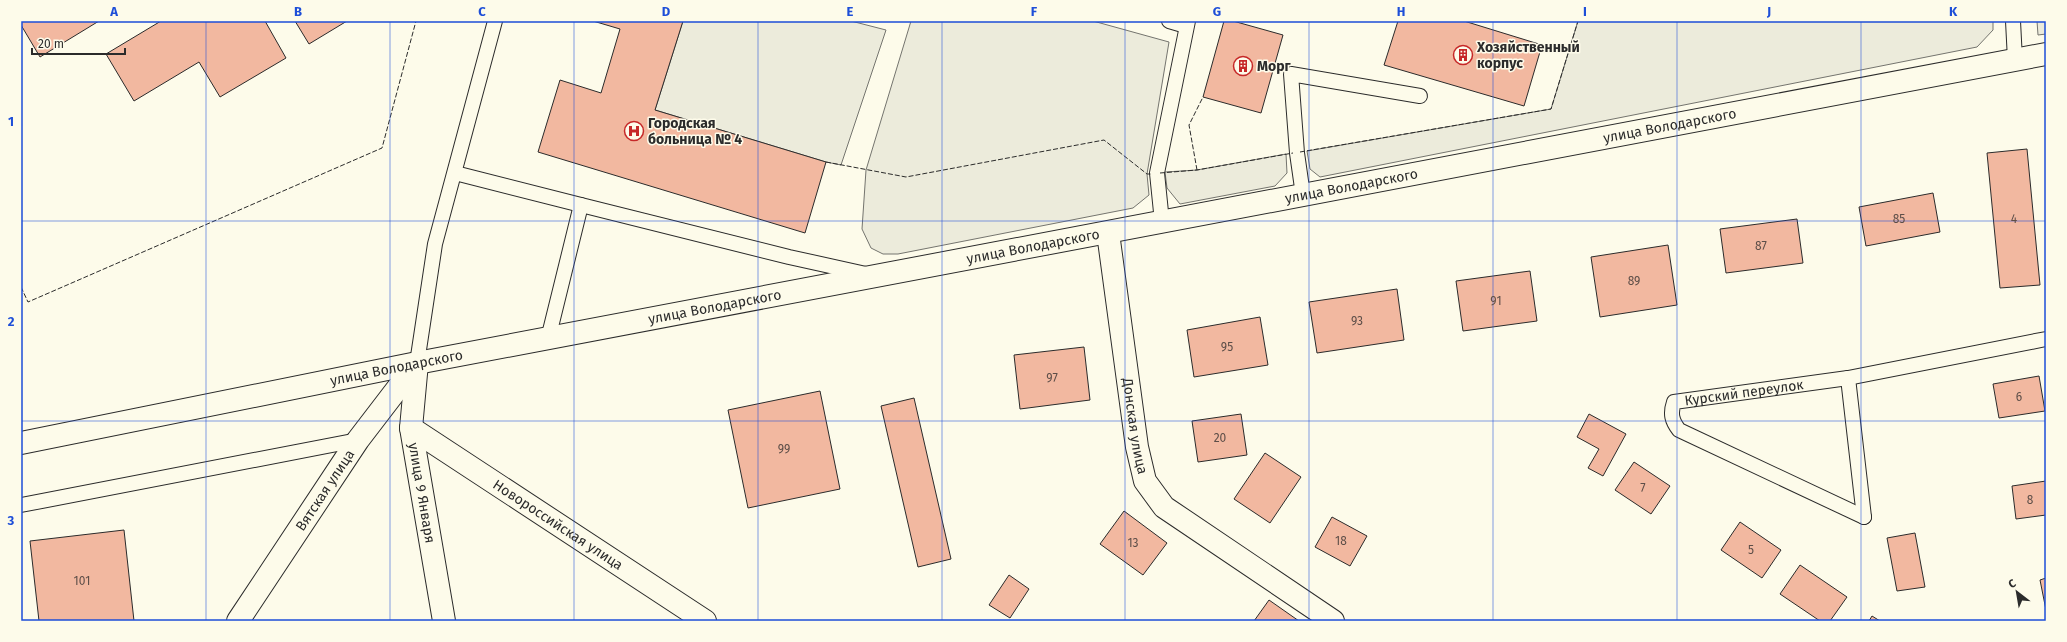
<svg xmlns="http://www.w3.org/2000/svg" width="2067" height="642" font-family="'Fira Sans',sans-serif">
	<rect width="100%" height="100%" fill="#fdfbea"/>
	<g fill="#ecebdb" stroke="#74746e">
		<path d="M683,21H851L886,30L841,165L826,162L655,110Z"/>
		<path d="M911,21H1093L1169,42L1147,174L1149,195L1133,208L898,254H883L871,248L862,229L866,170Z"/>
		<path d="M1578,21H1993V30L1977,47L1320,177L1310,169L1307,151L1551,109Z"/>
		<path d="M2037,21H2046V34L2038,35Z"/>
		<path d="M1286,154L1287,173L1275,186L1180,204L1167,188L1165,172L1197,170Z"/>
	</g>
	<g fill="#f2b8a0" stroke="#2b2b2b">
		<path d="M21,21H99L40,57L21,25Z"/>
		<path d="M161,21H265L286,58L220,97L199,62L134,101L106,54Z"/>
		<path d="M295,21H347L309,44Z"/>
		<path d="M593,21H683L655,110L826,162L805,233L538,152L560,80L601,93L620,29Z"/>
		<path d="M1224,21H1233L1283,35L1261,113L1203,97Z"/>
		<path d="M1398,21H1464L1542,45L1524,106L1384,65Z"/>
		<path d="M2027,149L2040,285L2000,288L1987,153Z"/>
		<path d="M1933,193L1940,232L1866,246L1859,207Z"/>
		<path d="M1797,219L1803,263L1726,273L1720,229Z"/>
		<path d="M1668,245L1677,305L1600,317L1591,257Z"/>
		<path d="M1530,271L1537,321L1463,331L1456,281Z"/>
		<path d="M1397,289L1404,340L1317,353L1309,302Z"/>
		<path d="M1260,317L1268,365L1194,377L1187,330Z"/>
		<path d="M1084,347L1090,400L1020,409L1014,355Z"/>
		<path d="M2039,376L2045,411L1999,418L1993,384Z"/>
		<path d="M820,391L840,489L748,508L728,410Z"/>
		<path d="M914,398L951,559L918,567L881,406Z"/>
		<path d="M1241,414L1247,455L1198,462L1192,421Z"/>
		<path d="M1589,414L1626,434L1603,476L1588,468L1599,449L1577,437Z"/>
		<path d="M1265,453L1301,477L1270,523L1234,499Z"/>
		<path d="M1634,462L1670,486L1651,514L1615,490Z"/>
		<path d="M2046,481V515L2016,519L2012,486Z"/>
		<path d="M1124,511L1167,543L1143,575L1100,544Z"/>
		<path d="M1332,517L1367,536L1350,566L1315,547Z"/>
		<path d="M1740,522L1781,550L1762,578L1721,550Z"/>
		<path d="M124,530L134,621H39L30,541Z"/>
		<path d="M1915,533L1925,587L1897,591L1887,538Z"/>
		<path d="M1800,565L1847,597L1830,621H1820L1780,594Z"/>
		<path d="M1009,575L1029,589L1010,618L989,605Z"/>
		<path d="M2046,578V610L2040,580Z"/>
		<path d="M1269,600L1299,621H1254Z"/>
		<path d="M1872,616L1880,621H1869Z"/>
	</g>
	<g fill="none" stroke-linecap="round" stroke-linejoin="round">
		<g stroke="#2b2b2b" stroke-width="16">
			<g id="lane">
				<path d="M1169,21L1186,26"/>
				<path d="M2013,21L2015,60"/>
				<path d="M455,173L581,205"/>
				<path d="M1303,195L1297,153L1291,74L1420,96"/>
				<path d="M1162,222L1157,173L1188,21"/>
				<path d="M548,339L581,205L789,257L866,274"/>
				<path d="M417,363L435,244L495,21"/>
				<path d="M1848,378L1864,517"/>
				<path d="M21,505L358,440"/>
				<path id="s1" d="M1864,517L1679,430C1672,421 1670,414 1674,402L1848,378L2046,339"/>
			</g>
		</g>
		<g stroke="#2b2b2b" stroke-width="24">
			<g id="street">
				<path id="s2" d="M1108,233L1137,447L1145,481L1164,507L1333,621"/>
				<path id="s3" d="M417,363L411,428L444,621"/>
				<path id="s4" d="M411,428L705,621"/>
				<path id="s5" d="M21,443L417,363L2046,54"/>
				<path id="s6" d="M238,621L358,440L417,363"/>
			</g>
		</g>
		<use href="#lane" stroke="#fdfbea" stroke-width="14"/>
		<use href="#street" stroke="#fdfbea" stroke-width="22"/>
		<g stroke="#2b2b2b" stroke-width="1" stroke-dasharray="5 2" stroke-linecap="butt">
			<path d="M1300,152L1551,109L1578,21"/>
			<path d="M826,162L906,177L1104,140L1147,174H1152"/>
			<path d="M1197,170L1189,125L1203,97"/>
			<path d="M1160,173L1197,170L1293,153"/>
			<path d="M21,287L28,302L382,148L416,21"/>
		</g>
	</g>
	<path fill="none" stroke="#1d4ed8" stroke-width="1" stroke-opacity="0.55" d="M206,21V621M390,21V621M574,21V621M758,21V621M942,21V621M1125,21V621M1309,21V621M1493,21V621M1677,21V621M1861,21V621M21,221H2046M21,421H2046"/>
	<defs>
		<g id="building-ring" transform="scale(1)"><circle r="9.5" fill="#fdfbea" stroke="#c62828" stroke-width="1.5"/><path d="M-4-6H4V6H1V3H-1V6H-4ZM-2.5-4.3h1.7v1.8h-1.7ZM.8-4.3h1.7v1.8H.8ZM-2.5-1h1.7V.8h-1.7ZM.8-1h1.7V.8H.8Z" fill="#c62828"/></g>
		<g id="hospital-ring" transform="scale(1)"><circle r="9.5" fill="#fdfbea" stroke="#c62828" stroke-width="1.5"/><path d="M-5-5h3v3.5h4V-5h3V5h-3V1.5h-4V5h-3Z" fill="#c62828"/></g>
	</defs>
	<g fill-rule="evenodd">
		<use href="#building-ring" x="1463" y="55"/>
		<use href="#building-ring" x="1243" y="66"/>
		<use href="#hospital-ring" x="634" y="131"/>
	</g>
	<g text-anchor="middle" stroke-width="3" stroke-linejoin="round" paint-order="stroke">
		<g font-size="12" fill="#5d4e48">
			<text x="1899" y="223">85</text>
			<text x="2014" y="223">4</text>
			<text x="1761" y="250">87</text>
			<text x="1634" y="285">89</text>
			<text x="1496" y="305">91</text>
			<text x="1357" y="325">93</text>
			<text x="1227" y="351">95</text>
			<text x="1052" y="382">97</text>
			<text x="2019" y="401">6</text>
			<text x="1220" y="442">20</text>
			<text x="784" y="453">99</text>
			<text x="1643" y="492">7</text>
			<text x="2030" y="504">8</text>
			<text x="1341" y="545">18</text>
			<text x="1133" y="547">13</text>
			<text x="1751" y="554">5</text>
			<text x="82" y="585">101</text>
		</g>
		<g font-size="14" font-weight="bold" fill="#2b2b2b" stroke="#fdfbea" text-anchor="start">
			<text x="1477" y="52">Хозяйственный<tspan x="1477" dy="16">корпус</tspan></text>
			<text x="1257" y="71">Морг</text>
			<text x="648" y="128">Городская<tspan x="648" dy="16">больница № 4</tspan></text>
		</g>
		<g font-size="14" fill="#2b2b2b" stroke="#fdfbea">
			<text dy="5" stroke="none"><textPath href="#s5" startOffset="1679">улица Володарского</textPath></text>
			<text dy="5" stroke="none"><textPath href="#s5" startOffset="1355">улица Володарского</textPath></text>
			<text dy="5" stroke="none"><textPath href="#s5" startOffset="1031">улица Володарского</textPath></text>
			<text dy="5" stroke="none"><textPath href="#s5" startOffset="707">улица Володарского</textPath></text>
			<text dy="5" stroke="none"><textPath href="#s5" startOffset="383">улица Володарского</textPath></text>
			<text dy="5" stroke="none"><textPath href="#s1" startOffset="305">Курский переулок</textPath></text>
			<text dy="5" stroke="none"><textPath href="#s2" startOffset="195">Донская улица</textPath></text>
			<text dy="5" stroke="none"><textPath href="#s6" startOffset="157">Вятская улица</textPath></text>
			<text dy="5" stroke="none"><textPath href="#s3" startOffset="131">улица 9 Января</textPath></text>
			<text dy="5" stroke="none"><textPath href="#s4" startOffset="176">Новороссийская улица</textPath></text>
		</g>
	</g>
	<rect width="2067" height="642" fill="none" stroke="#fdfbea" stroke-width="44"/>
	<g transform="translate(2017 592) rotate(329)" stroke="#fdfbea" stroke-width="3" paint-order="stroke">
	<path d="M0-3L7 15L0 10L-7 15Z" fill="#2b2b2b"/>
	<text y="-6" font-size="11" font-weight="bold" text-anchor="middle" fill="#2b2b2b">С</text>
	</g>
	<path d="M32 48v6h93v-6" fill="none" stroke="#2b2b2b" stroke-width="2"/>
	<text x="38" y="48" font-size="12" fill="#2b2b2b" stroke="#fdfbea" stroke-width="3" paint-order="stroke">20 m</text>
	<rect x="22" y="22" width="2023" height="598" fill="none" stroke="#1d4ed8" stroke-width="1.5"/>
	<g font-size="13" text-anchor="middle" font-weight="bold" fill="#1d4ed8">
		<text x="114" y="16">A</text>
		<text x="298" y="16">B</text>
		<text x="482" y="16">C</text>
		<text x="666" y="16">D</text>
		<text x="850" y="16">E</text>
		<text x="1034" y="16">F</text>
		<text x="1217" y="16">G</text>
		<text x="1401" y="16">H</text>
		<text x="1585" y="16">I</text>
		<text x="1769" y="16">J</text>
		<text x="1953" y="16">K</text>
		<text x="11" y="126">1</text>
		<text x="11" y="326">2</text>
		<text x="11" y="525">3</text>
	</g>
</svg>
